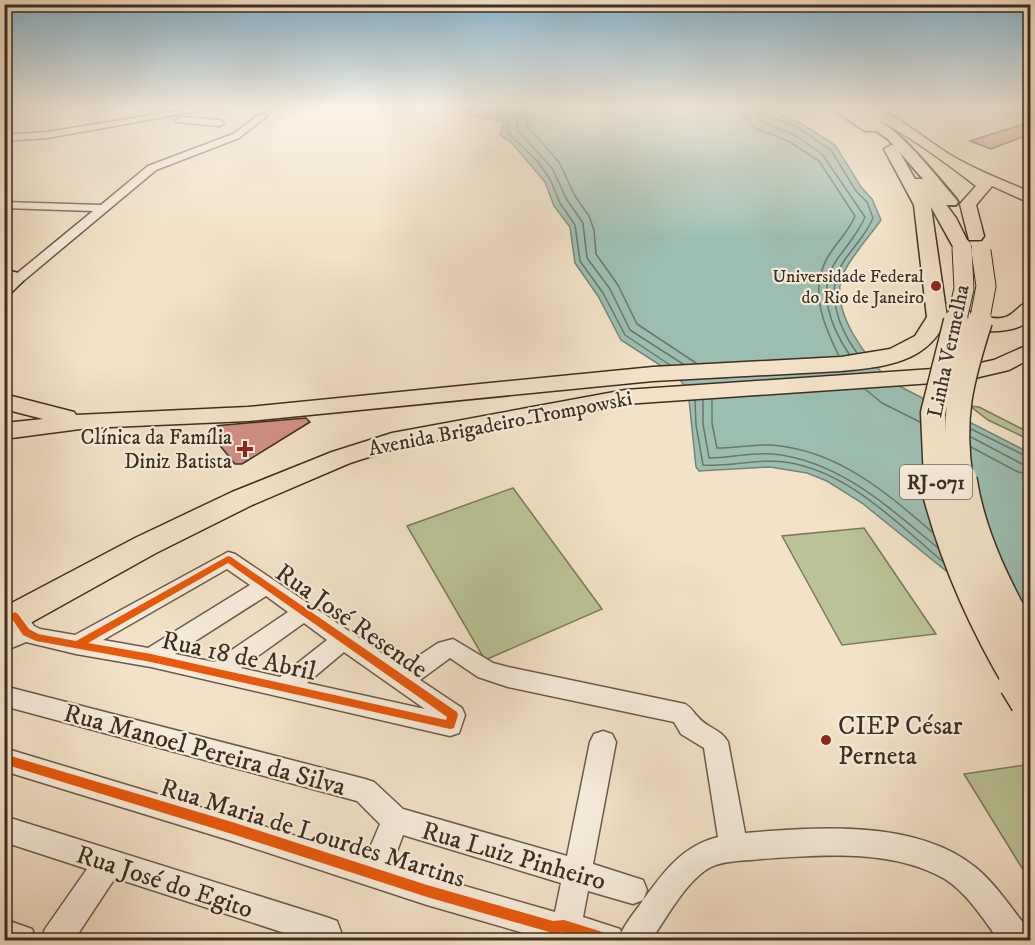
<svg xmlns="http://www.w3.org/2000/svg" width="1035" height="945" font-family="'IM FELL DW Pica',serif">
	<rect width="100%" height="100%" fill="#f3e2c7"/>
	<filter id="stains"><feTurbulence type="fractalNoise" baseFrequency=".00333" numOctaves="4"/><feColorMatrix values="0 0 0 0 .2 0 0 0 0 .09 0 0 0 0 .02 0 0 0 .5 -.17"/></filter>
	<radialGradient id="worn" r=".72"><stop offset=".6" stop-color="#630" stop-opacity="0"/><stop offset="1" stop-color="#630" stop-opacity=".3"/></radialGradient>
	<g fill="#bbc396" stroke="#7c785c" stroke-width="1.5">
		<path d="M970,406L979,407L1030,433V440L988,420Z"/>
		<path d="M513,488L602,609L485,660L407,526Z"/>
		<path d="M864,528L936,634L842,645L782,536Z"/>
		<path d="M1025,765L1030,772V881L964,774Z"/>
	</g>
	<path fill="#9cbeb1" stroke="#768477" stroke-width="1.5" d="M452,106H760L799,122L835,145L861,187L872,199L881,220C869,237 852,255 843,274C828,310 868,361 893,383L1030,453V635L956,579L862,503L827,481L807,473L770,467L699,471L696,467L688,390L677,376L621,340L598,296L575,263L570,227L554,206L545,182L511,142L500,135L503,122L474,116Z"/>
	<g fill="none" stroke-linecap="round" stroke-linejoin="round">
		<g stroke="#6c7669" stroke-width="1.5">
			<path d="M466,106L508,119V133L538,162L550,179L560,203L575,225L580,261L603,293L625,335L670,365"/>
			<path d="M491,106L513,113L517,120V130L552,168L567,200L583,223L587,258L610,289L630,330L683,364"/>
			<path d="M518,106L525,115L527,126L559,162L575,196L589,216L594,230L596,254L618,285L637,324L696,363"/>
			<path d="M743,106L746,118L753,127L790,142L819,161L855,216C849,231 838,241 829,255C808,288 823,324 839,356"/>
			<path d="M752,106L754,113L763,122L796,136L822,154L865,217C858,234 846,246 836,261C816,290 831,327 849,354"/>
			<path d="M760,106L763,114L797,127L831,150L856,191L867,202L873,218C866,235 854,246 844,261C824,290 838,327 857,353"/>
			<path d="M865,389L882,403L920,422"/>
			<path d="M703,400V424L709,458C730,458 752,452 773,454C840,461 888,507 938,548"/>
			<path d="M712,400V423L717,448C735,448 754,444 772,445C837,450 886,492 932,532"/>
			<path d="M695,401L696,425L703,465C730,467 758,458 785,462C848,471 896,522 942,561"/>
			<path d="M971,429L1030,458"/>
			<path d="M971,437L1022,464L1030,465"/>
			<path d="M971,447L1018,472L1030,474"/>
		</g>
	</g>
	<g fill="#d18f86" stroke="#3d2e21" stroke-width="1.5">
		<path d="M1030,122V134L991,149L970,141Z"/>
		<path d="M306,418L310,422L242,464H235L213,437L214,426Z"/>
	</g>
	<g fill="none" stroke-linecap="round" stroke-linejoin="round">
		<g stroke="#6a5b4a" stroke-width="3">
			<g id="minor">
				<path d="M208,106H226L47,138L4,141V135L47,132Z"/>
				<path d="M864,106H874L903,122L896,124Z"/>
				<path d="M260,114L267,116L239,138L156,170L16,287L11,288L4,284L93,211L4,208V202L101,205L148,166L233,134Z"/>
				<path d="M180,117L220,120L224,123L220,126L177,122L176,120Z"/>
				<path d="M228,552L235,554L402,667L438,643L453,639L493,663L508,667L685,704C692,708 693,712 698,717C707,728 721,729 728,742L745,833C816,827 916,819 975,867C996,884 1011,908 1028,929L1030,940H999C983,919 968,894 945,879C892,848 819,855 761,859C746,861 725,860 711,867C687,879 666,919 651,940H548L427,905L232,841L4,771V748L366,857L380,824L357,801L4,706V686L365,779L374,782L403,809L567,856L590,742L594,734L603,731L612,734L616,742L593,864L643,880L647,890L643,900L633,904L588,891L583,917L620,929L621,933C626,923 633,914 639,906C661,875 681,846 718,837L704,748L681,734L674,722L508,687L478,677L450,658L420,680L462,708L465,715L459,733L450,736L151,667L76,654L26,642L4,651V632L12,629L4,617L7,610L15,608L23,610L34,626L40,629L75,635ZM227,569L250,585L148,648L103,640ZM266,596L288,612L214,662L175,654ZM304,623L327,640L280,677L241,668ZM344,652L425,709L307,683ZM403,835L561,883L555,912L392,865Z"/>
				<path d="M4,816L326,917L337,921L341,932L338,940H306L115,878L74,940H41L45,929L87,869L4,842Z"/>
				<path d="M4,919L32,929L36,940H4Z"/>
			</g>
		</g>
		<g stroke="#3d2e21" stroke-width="4">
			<path id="major" d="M841,106C884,106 930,169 956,199L958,202L956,205H946L888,139Z"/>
		</g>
		<g stroke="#3d2e21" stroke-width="3">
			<g id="highway">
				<path d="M827,106H842L877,128L875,131H865Z"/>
				<path d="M852,106C892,106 921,138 954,157C978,171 1005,181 1030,192V203L992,186L976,205L984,236L981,240H969L960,204L976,186C949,165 919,143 888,125C877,118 860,115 852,106Z"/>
				<path d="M891,145L896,146L915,179H927L956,218L971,248L968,252H956L931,207L947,317C930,363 884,367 841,371L653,381L248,421L88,428L4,439V423L43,419L4,409V394L74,412L76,415L248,407L653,367L841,357L890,349L915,336L927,317L914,205L884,149Z"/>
				<path d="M4,269L18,273L23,281L11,293L4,295Z"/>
				<path d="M1030,301L1029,321C1012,336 961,335 948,315L951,311C968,306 984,321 1002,318C1015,316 1018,304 1030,301Z"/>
				<path d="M1030,344V359L1009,370L962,381L625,404L397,448L350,463L252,505L156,553L16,631L4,635V607L135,538L232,492L332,452L392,433L625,390L962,367L994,360Z"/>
			</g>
		</g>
		<use href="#minor" fill="#f7ecdb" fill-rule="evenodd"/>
		<use href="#major" fill="#f3e2c7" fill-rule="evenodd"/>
		<use href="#highway" fill="#f3e2c7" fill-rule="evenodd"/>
		<g stroke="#3d2e21" stroke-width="21" stroke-linecap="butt">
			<g id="highway-bridge-far3">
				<path d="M956,323L964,289L962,248"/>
				<path d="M979,323L986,286L981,251"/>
			</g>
		</g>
		<g stroke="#3d2e21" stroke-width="27" stroke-linecap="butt">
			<g id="highway-bridge-far2">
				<path d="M936,480L933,413L956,321"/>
				<path d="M961,480C951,418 961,380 980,321"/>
			</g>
		</g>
		<g stroke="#3d2e21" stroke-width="34" stroke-linecap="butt">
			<g id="highway-bridge-far1">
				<path d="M935,479C952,551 982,619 1020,683"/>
				<path d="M961,479C970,540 1000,596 1030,650"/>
			</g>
		</g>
		<g stroke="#3d2e21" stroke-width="43" stroke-linecap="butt">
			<path id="highway-bridge" d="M1019,682L1030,700"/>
		</g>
		<use href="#highway-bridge-far3" stroke="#f3e2c7" stroke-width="19"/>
		<use href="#highway-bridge-far2" stroke="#f3e2c7" stroke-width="24"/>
		<use href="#highway-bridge-far1" stroke="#f3e2c7" stroke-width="31"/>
		<use href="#highway-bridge" stroke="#f3e2c7" stroke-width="40"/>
		<g stroke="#f7ecdb" stroke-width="3">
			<g id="cycleway">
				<path d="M228,556L231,557L457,712L458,715L454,728L450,729L151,662L36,641L23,635L10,616L12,614L15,612L18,614L29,629L38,634L76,641ZM228,563L447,717L446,720L151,654L88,643Z"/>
				<path d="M4,754L232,822L427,885L553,921L564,920L609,934L613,936L615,940H590L564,932L553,933L427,897L232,834L4,764Z"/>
			</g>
		</g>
		<use href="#cycleway" fill="#e8590c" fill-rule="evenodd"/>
	</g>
	<linearGradient id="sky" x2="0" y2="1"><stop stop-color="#89b8d2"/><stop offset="0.45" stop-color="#faf2e6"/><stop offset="1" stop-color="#faf2e6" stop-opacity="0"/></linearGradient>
	<rect width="1035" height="238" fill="url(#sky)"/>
	<g fill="#8f2418" stroke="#f7ecdb" stroke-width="2">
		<circle cx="936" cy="286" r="6"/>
		<path d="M242 440h6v6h6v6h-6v6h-6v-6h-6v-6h6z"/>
		<circle cx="826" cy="740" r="6"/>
	</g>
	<g text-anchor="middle" stroke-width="4.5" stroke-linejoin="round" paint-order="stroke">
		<g font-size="18" fill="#3d2e21" stroke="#f7ecdb" text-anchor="end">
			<text x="924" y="282">Universidade Federal<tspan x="924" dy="21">do Rio de Janeiro</tspan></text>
		</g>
		<rect fill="#f7ecdb" stroke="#756759" stroke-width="1.5" x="900" y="465" width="72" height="34" rx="4.5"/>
		<g font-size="20" font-weight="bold" fill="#3d2e21">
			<text x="936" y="489">RJ-071</text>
		</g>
		<g font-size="21" fill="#3d2e21" stroke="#f7ecdb">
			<text transform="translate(948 351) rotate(-78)" y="7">Linha Vermelha</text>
			<text transform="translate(500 423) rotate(-11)" y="7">Avenida Brigadeiro Trompowski</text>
		</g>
		<g font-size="21" fill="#3d2e21" stroke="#f7ecdb" text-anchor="end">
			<text x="232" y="444">Clínica da Família<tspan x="232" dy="24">Diniz Batista</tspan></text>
		</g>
		<g font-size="26" fill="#3d2e21" stroke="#f7ecdb">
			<text transform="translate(352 620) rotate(35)" y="9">Rua José Resende</text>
			<text transform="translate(239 655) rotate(12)" y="9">Rua 18 de Abril</text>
			<text transform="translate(205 749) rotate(15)" y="9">Rua Manoel Pereira da Silva</text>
			<text transform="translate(313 832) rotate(17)" y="9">Rua Maria de Lourdes Martins</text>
			<text transform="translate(514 855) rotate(16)" y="9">Rua Luiz Pinheiro</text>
			<text transform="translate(165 881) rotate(18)" y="9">Rua José do Egito</text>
		</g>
		<g font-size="26" fill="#3d2e21" stroke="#f7ecdb" text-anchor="start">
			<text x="838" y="734">CIEP César<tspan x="838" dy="30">Perneta</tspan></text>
		</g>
	</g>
	<rect width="1035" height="945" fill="none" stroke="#f3e2c7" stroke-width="24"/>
	<rect x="6" y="6" width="1023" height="933" fill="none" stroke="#3d2e21" stroke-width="3"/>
	<rect x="12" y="12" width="1011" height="921" fill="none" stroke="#3d2e21" stroke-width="1.5"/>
	<rect width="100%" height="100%" filter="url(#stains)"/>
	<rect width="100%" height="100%" fill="url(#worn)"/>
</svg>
